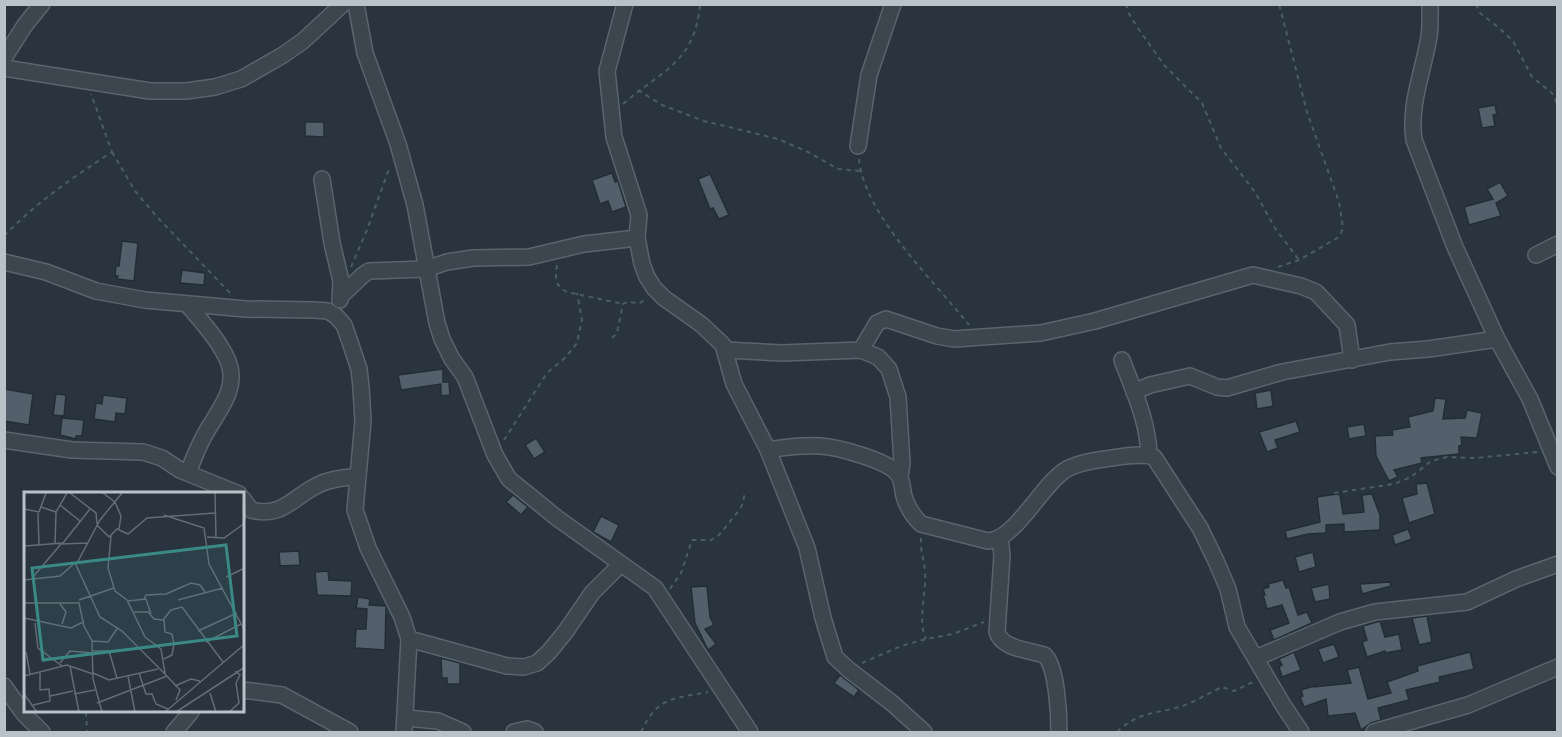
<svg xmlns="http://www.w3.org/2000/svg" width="1562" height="737" font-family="'Roboto Condensed',sans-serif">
	<rect width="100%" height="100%" fill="#29343f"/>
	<g fill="#545f6c" stroke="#232d36" stroke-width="1.5">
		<path d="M1495,105L1497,114L1493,115L1495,126L1482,128L1478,108Z"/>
		<path d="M305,122H324V137L305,136Z"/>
		<path d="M612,173L615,182L618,181L626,207L612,212L608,201L600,204L592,180Z"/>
		<path d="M710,174L729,215L719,219L713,208L710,209L698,179Z"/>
		<path d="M1500,182L1508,196L1496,203L1501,216L1469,225L1464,207L1493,199L1487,189Z"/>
		<path d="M122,241L138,243L134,281L117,279L118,276H115L116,266H119Z"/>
		<path d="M182,270L205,273L204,285L180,283Z"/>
		<path d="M443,369V382H449L450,395L441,396V384L401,390L398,375Z"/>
		<path d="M4,389L33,394L29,425L4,421Z"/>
		<path d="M1271,390L1273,406L1257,409L1255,393Z"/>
		<path d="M56,394L66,395L64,416L53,415Z"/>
		<path d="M103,395L127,398L125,414L116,413L115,422L94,419L96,403L102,404Z"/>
		<path d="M1435,398L1446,399L1443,419L1465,418L1467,410L1482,413L1477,438L1461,437L1462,445L1459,446V454L1421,458L1422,463L1394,470L1398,477L1389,481L1376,456L1375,436L1393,435L1392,430L1410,427L1408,417L1433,411Z"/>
		<path d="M62,418L84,420L82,436H76V439L60,435Z"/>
		<path d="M1296,421L1300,432L1275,440L1278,448L1267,452L1259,432Z"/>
		<path d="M1364,424L1366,436L1349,439L1347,427Z"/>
		<path d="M536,438L545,452L534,459L525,445Z"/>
		<path d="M1427,483L1435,514L1409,523L1402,498L1417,494L1416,484Z"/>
		<path d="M1337,494L1340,495L1343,514L1364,512L1362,495L1372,494L1380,515V530L1344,532V524L1326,525V533L1308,534L1287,539L1285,531L1320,522L1317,497Z"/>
		<path d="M513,495L528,507L521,515L506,502Z"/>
		<path d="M601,516L619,525L611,542L593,532Z"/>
		<path d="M1408,529L1412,539L1395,545L1392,535Z"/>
		<path d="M299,551L300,565L280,566L279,552Z"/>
		<path d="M1313,552L1316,567L1299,572L1295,557Z"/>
		<path d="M328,571L329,580L352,581L351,596L317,595L315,572Z"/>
		<path d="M1283,580L1286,588L1289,587L1298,615L1307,612L1312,623L1274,640L1270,630L1289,623L1282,605L1267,609L1263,595H1265L1263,589L1269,587L1268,584Z"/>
		<path d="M1390,582L1391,586L1362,594L1360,584Z"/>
		<path d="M1329,584L1330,599L1315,602L1311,588Z"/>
		<path d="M707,586L710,617L714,625L705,629L716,644L708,650L695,623L691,587Z"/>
		<path d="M358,597L370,599L369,605L386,606L385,650L355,648L356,629H366L367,609L356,608Z"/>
		<path d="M1427,616L1432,642L1419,645L1412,618Z"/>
		<path d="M1380,621L1385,637L1399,634L1402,650L1385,653V651L1367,657L1362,642L1367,640L1363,626Z"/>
		<path d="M1334,644L1339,657L1323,663L1318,649Z"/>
		<path d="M1294,652L1301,670L1282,677L1279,667L1282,665L1279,659Z"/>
		<path d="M1470,652L1474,669L1439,677L1440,682L1406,690L1409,700L1378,708L1381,720L1371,723L1361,730L1355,713L1328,716L1326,699L1304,707L1300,697L1303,696L1301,690L1314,686V687L1351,683L1347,670L1359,667L1368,699L1391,693L1387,682L1418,671L1417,666Z"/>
		<path d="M441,658L460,663V684H447V678H442Z"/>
		<path d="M840,675L859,690L854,697L834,683Z"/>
	</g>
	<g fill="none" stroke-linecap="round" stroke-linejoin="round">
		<g stroke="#5a646c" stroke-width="18">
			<g id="minor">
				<path d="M356,4L365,53L398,144L415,205L437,323L442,339L452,359L465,377L495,455L509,479L557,518L655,588L750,732"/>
				<path d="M625,4L607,71L614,137L639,215L637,238L642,264L647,277L654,288L664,298L702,325L723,345L734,384L768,450L807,548L823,618L835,657L849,670L892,703L924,732"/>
				<path d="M1430,4C1430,17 1431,30 1428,42C1422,75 1409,106 1414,140L1455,247L1497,339L1530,399L1558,467"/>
				<path d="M4,58L25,25L42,4"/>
				<path d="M4,68L150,91H186L215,87L241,79L283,55L303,41L343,4"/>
				<path d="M858,146L869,75L893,4"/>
				<path d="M322,179L332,243L341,281L340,300"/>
				<path d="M1536,255L1558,244"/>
				<path d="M4,262L46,272L96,291L145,300L246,309L314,310L328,311L336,316L344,325L349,339L359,369L361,387L363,421L355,510L368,548L402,617L409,639L404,732"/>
				<path d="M342,295L363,275L369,271L426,269L447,262L473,258L529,257L584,244L637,238"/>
				<path d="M187,304C202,322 219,340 228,361C240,390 215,414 203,438C197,449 193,461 188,472"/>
				<path d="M726,350L782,353L861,350L878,357L889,369L898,397L902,463L900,476"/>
				<path d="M861,350L877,323L886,319L937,336L954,339L1041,333L1095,321L1253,275L1301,286L1316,292L1347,325L1352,360"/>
				<path d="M1122,360C1134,392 1148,421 1149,455"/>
				<path d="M1134,392L1150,385L1190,376L1217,387L1227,388L1282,372L1390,352L1428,349L1497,339"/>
				<path d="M4,440L72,450L143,452L162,458L180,470L239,494"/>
				<path d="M768,450C786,447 802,445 820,446C837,447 887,460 898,474C903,481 902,489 904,496C907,507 913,516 921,524L988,541C1017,539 1042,483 1067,469C1081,462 1097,460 1112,458C1125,456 1142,453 1154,457L1200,528L1216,561L1228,589L1237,627L1283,705L1301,732"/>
				<path d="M243,499L251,510C282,518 292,498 316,486C328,479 344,478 358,476"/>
				<path d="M1000,538L1002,555L997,632C1002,649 1029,650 1044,655C1057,664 1059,716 1059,732"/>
				<path d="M409,639L507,666L524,667L537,663L549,652L566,631L592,593L621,564"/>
				<path d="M1256,658L1340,622L1375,612L1467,602L1516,579L1558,564"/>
				<path d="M4,686L24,714L42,732"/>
				<path d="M243,690L282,695L350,732"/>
				<path d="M406,718L438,721L463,732"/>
				<path d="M174,732L191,712"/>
				<path d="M514,732L527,729L535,732"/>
				<path d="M1374,732L1468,705L1558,667"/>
			</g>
		</g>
		<g stroke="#4b5e5f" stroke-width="2" stroke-dasharray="4.5 4.5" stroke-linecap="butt">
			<path d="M1126,4L1128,12L1137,27L1164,65L1202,103L1221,148L1255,192L1275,228L1299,260"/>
			<path d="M1476,4L1480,13L1498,27L1513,41L1532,77L1552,93L1558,106"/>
			<path d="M638,90L662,105L704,121L778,139L808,152L838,169L860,171"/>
			<path d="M623,104C662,70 695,63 700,4"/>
			<path d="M112,152L135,191L158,218L231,294"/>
			<path d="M859,159C864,215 935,282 969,325"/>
			<path d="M4,236C37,202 72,178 112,152L91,94"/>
			<path d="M557,265C555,278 554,285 567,292L623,304"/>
			<path d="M351,267L367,230L390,166"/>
			<path d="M1278,267L1299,260L1339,237L1343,228L1339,202L1307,112L1279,4"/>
			<path d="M612,338L617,333L623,304L627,302L640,303L647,298"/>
			<path d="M504,440L547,373L566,357L577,343L582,320L577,293"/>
			<path d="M1334,493L1394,484L1411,477L1431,461L1447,457L1475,458L1538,452"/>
			<path d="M921,538C920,553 924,558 925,571C927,591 917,622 926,639"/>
			<path d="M670,589L681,573L692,540H711L719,535L740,509L743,503L745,491"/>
			<path d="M862,663L901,646L926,639L953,634L984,622"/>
			<path d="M86,712L87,732"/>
			<path d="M641,732C658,696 673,699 708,692"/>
			<path d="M1117,732C1139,711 1156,714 1183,706C1196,701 1209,693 1222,687L1234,691L1255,681"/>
		</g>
		<use href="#minor" stroke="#3c464f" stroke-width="15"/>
	</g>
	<g transform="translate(24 492)">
		<rect width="220" height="220" fill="#29343f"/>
		<path fill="none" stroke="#636c76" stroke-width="1.5" d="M46,1L72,21L73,32M79,1L91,10L97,24L95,37M98,1L76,28L52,73L76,125L98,139L139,180L156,198L152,208M191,1L192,46M220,1L221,26M36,13L56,29M17,15L32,20L43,1M0,17L15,20L22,1M14,21L15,54M140,23L180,36L185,72L221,139M73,33L85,45L93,37L104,42L123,26L191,21M87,44L84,76L91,99L103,108L121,145L137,157L141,181M183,45L200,46L221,31M31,52L32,20M0,54L39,51L66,17M9,85L37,52L64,51M202,85L221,76M0,88L36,84L52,70M120,107L122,103L142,102L167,91L176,93L181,100M55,108L90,96M154,108L199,96M103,109L122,107L127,122M0,111H55L60,134L68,149L69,187L78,220M36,112L42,120L38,132M110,120H124L130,127L139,128L147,118L158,115L199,170M0,126L47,136L59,130M140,128L141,140L148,142L150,152L148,163L140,167M11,131L14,156L38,174M174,139L213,121M68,149L84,150L93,137M182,150L217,132M69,159H85L93,186M2,160L6,182M36,171L46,159L69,161M46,174L55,220M69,181L85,188L134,177M115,181L122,202H128L132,212L144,217M0,184L43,173L69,182M104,184L111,220M151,194L167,187L176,189M186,201L192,220M0,202L13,220M50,202L71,198M26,204L49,199M73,211L143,184M9,213L26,209L25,197L16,198V180M141,220L221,152M152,220L221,175M205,220L215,211L212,191L216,183L211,179"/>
		<path fill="#3a8985" fill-opacity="0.15" stroke="#3a8985" stroke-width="3" d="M202,53L213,144L19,168L8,76Z"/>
		<rect width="220" height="220" fill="none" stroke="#b9c1c9" stroke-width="3"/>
	</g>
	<rect width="1562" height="737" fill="none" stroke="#b9c1c9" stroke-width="12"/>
</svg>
